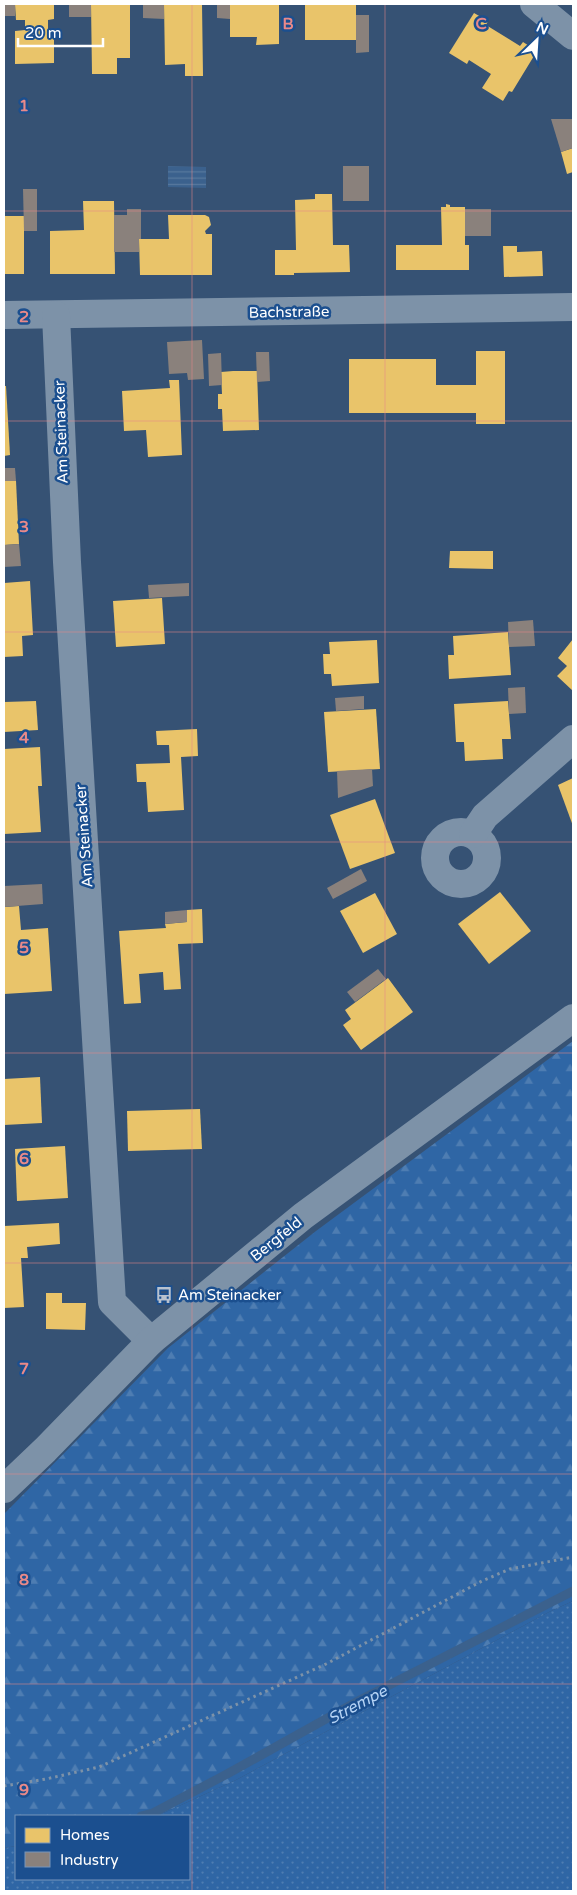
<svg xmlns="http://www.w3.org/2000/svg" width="577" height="1895" font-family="'Varela Round',sans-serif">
	<defs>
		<pattern id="green-dots" width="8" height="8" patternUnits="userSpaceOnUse" patternTransform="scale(1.25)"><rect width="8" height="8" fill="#2f66a5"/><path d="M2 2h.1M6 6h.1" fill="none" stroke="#4e7db2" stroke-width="1.8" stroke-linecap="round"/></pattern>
		<pattern id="forest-firs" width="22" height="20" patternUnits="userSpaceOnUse" patternTransform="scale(1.25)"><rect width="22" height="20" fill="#2f66a5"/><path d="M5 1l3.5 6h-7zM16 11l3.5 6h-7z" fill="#4e7db2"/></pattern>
		<pattern id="water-rules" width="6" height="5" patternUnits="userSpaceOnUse" patternTransform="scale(1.25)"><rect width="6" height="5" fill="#3b618d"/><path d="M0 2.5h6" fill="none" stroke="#58799e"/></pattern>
	</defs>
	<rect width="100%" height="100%" fill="#365274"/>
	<path fill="url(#green-dots)" d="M573,1601V1891H4V1848L16,1846V1879H189V1816H157L236,1780L549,1612Z"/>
	<path fill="url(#forest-firs)" d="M573,1041V1601L549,1612L236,1780L157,1816H16V1846L4,1848V1514L168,1348L316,1231Z"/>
	<path fill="url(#water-rules)" d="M168,166L206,167V188L168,187Z"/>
	<g fill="#e9c46a">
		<path d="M15,4H54V19L48,20V31H54V63L15,64V31L25,30V20H16Z"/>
		<path d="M91,4H130V58H117V74H92Z"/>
		<path d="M164,4H202L203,76H185V64L165,65Z"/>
		<path d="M230,4H279V44L256,45L257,37H230Z"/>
		<rect x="305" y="4" width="51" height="36"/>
		<path d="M474,13L488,21L486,25L520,46L523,42L537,51L512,92L509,91L503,101L482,88L491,74L469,60L467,64L449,53Z"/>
		<path d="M573,148V172L567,174L561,152Z"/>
		<path d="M315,194H332L333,245H349L350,272L294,273V275H275V250H296L295,200L315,199Z"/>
		<path d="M83,201H114L115,274H50V231L84,230Z"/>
		<path d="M446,204L450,205V207H465V245H469V270H396V245H442L441,207H446Z"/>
		<path d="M168,215H205L209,217L211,225L205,231L206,234H212V275H140L139,239H169Z"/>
		<rect x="4" y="216" width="20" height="58"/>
		<path d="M503,246H517V252L542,251L543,276L504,277Z"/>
		<path d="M476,351H505V424H476V413H349V359H436V385H476Z"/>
		<path d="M233,371H257L259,430L223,431L222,409H218V394H222L221,372Z"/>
		<path d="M169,380H179L182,455L148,457L146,430L124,431L122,391L170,388Z"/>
		<path d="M4,386H6L10,455L4,456Z"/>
		<path d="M4,481H16L19,544L4,545Z"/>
		<path d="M450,551H493V569L449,568Z"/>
		<path d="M30,581L33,635L22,636L23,656L4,657V583Z"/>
		<path d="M162,598L165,644L116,647L113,601Z"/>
		<path d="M508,632L511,675L449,679L448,655H454L453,636Z"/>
		<path d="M573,639V691L557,676L567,666L558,658Z"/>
		<path d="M377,640L379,683L332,686L331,674H324L323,654H330L329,642Z"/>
		<path d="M36,701L38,730L4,732V702Z"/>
		<path d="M508,701L511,739H502L503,759L465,761L464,742H456L454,704Z"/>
		<path d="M376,709L380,769L328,772L324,712Z"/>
		<path d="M197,729L198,756L181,757L184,810L148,812L146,782H137L136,764L170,763L169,745H157L156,731Z"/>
		<path d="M40,747L42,786H38L41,832L4,834V749Z"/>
		<path d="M573,778V826L558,785Z"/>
		<path d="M375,799L395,853L350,869L330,815Z"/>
		<path d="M500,892L531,931L489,964L458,924Z"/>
		<path d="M375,893L397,934L363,953L340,911Z"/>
		<path d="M19,906L21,930L48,928L52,991L4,994V907Z"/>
		<path d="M202,909L203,943L178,944L181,989L164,990L163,972L139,974L141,1003L124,1004L119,931L166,928L165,924L187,922V910Z"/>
		<path d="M388,978L413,1012L361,1050L343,1025L351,1019L345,1010Z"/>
		<path d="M40,1077L42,1123L4,1125V1079Z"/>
		<path d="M200,1109L202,1149L128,1151L127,1111Z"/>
		<path d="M65,1146L68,1198L17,1201L15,1149Z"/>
		<path d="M59,1223L60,1244L27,1247L28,1258H21L24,1307L4,1308V1226Z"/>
		<path d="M46,1293H62V1303H86L85,1330L46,1329Z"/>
	</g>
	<g fill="#8a817c">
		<rect x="4" y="4" width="11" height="12"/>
		<rect x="69" y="4" width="22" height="13"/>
		<path d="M143,4H164V19L143,18Z"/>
		<path d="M217,4H230V19L217,18Z"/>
		<path d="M356,15H369V52L356,53Z"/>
		<path d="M551,119H573V148L561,152Z"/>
		<rect x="343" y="166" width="26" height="35"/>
		<path d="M23,189H37V231H24Z"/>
		<path d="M127,209H141V239H139V252H114V215H127Z"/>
		<rect x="465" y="209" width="26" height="27"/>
		<path d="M202,340L204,379L188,380L187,373L169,374L167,342Z"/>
		<path d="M256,352H269L270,381L257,382Z"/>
		<path d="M221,353L222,385L209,386L208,354Z"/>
		<path d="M4,468H15L16,481H4Z"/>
		<path d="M19,544L21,566L4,567V545Z"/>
		<path d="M189,583V596L149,598L148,585Z"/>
		<path d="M533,620L535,646L509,647L508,622Z"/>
		<path d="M525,687L526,713L509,714L508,688Z"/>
		<path d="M364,696V709L336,711L335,698Z"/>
		<path d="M372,769L373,786L338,798L337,771Z"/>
		<path d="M361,869L367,881L333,899L327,888Z"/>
		<path d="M42,884L43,904L4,907V886Z"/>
		<path d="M187,910V922L165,924V912Z"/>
		<path d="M378,969L386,979L355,1002L347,992Z"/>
	</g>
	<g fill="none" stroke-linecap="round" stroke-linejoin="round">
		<path stroke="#3b618d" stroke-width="9" d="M141,1816L153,1813L227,1774L360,1700L573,1591"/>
		<path stroke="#7d92a8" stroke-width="3" stroke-dasharray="2.5 4" stroke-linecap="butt" d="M4,1786L46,1779L99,1767L326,1664L482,1581L510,1569L573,1557"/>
		<g stroke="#7d92a8" stroke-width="28">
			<path d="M534,4L573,36"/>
			<path d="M4,315L573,307"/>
			<path d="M56,315L67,562L112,1302L151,1341"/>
			<circle cx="461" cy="858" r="26"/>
			<path d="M473,834L485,816L573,739"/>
		</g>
		<path stroke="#7d92a8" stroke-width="28" d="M4,1489L45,1450L151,1341L303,1216L573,1018"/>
	</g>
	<path fill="none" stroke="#e88989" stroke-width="1" stroke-opacity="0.55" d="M192,4V1891M385,4V1891M4,211H573M4,421H573M4,632H573M4,842H573M4,1053H573M4,1263H573M4,1474H573M4,1684H573"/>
	<defs>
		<g id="bus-bare" transform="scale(1.35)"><path d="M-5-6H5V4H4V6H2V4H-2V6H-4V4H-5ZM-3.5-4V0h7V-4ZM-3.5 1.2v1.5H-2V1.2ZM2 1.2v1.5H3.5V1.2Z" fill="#b9c2ce" stroke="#1b4f8f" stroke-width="2.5" paint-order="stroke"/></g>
	</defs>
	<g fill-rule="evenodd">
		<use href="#bus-bare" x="164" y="1295"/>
	</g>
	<g text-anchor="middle" stroke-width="5" stroke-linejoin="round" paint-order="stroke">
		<g font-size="15" fill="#fff" stroke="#1b4f8f">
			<text transform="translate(289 312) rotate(-1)" y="5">Bachstraße</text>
			<text transform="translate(61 432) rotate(-92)" y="5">Am Steinacker</text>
			<text transform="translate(84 836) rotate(-94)" y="5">Am Steinacker</text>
			<text transform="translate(276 1239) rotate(-39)" y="5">Bergfeld</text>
		</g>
		<g font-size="15" fill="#fff" stroke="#1b4f8f" text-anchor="start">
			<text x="178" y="1300">Am Steinacker</text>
		</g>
		<g font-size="16" font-style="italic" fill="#b5d3f5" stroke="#1b4f8f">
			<text transform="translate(357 1704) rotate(-28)" y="6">Strempe</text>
		</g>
	</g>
	<g font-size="16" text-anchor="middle" font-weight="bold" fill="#e88989" stroke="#1b4f8f" stroke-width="5" stroke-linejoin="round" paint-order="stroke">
		<text x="288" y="29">B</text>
		<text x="481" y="29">C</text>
		<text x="24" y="111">1</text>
		<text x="24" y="322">2</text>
		<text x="24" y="532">3</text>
		<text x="24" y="743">4</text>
		<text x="24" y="953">5</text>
		<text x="24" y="1164">6</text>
		<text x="24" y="1374">7</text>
		<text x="24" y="1585">8</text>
		<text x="24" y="1795">9</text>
	</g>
	<rect width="577" height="1895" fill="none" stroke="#ffffff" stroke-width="10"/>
	<rect x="15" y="1815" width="175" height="65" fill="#1b4f8f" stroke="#7695bc"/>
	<rect x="25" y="1828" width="25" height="15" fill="#e9c46a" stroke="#7695bc"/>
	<text x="60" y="1840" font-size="15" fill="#ffffff">Homes</text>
	<rect x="25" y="1852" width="25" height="15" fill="#8a817c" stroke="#7695bc"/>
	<text x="60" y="1865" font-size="15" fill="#ffffff">Industry</text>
	<g transform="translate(537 40) rotate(25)" stroke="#1b4f8f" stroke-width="4" paint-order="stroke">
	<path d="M0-4L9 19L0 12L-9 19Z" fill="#ffffff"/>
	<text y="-8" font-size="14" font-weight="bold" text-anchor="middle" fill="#ffffff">N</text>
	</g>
	<path d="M18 38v8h85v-8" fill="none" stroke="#ffffff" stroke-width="2.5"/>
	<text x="25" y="38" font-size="15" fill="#ffffff" stroke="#1b4f8f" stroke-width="4" paint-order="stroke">20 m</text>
</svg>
